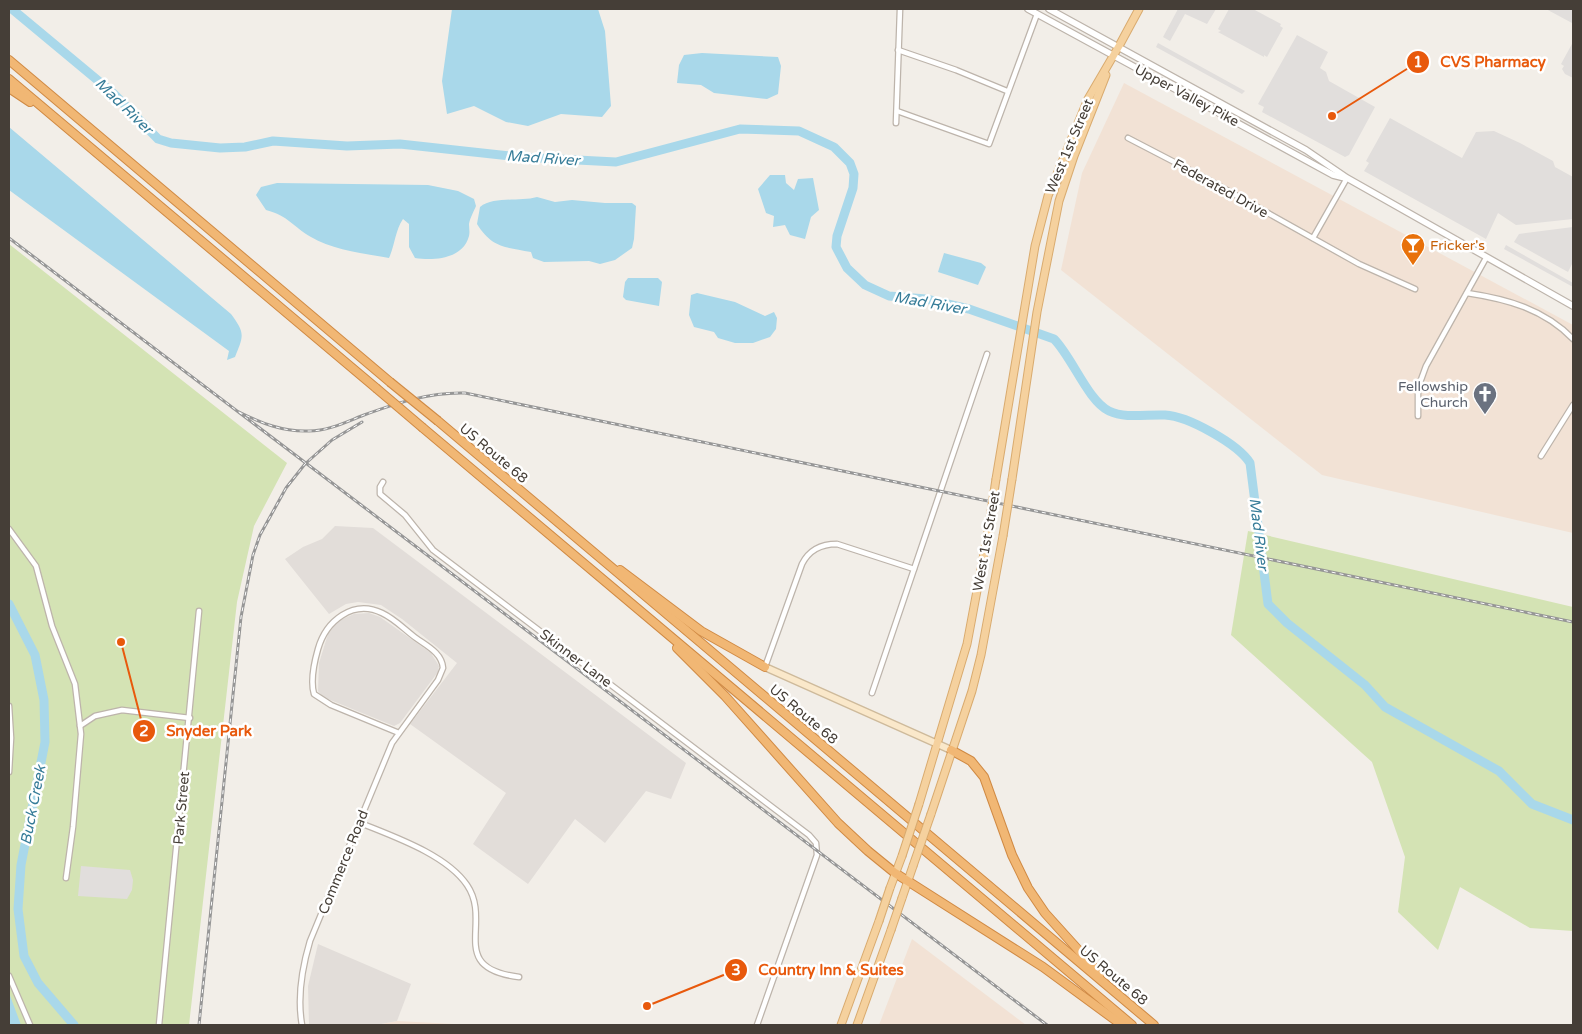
<svg xmlns="http://www.w3.org/2000/svg" width="1582" height="1034" font-family="'Varela Round',sans-serif">
	<rect width="100%" height="100%" fill="#f2eee8"/>
	<g fill="#f2e2d5">
		<path d="M1124,83L1573,325V533L1322,475L1061,270L1082,173Z"/>
		<path d="M912,939L1026,1025H879Z"/>
		<path d="M397,1021L473,1025H376Z"/>
	</g>
	<g fill="#e2ddd9">
		<path d="M335,526L373,528L686,763L671,799L646,791L605,843L575,819L528,884L473,844L506,793L410,724L457,663L402,619L381,605L358,602L346,604L329,614L285,559L303,547L322,539Z"/>
		<path d="M369,613L380,617L431,653L439,666L438,672L400,723L394,726L323,697L318,691L319,663L328,634L338,621L354,614Z"/>
		<path d="M318,944L411,984L397,1021L376,1025H309L308,986Z"/>
	</g>
	<g fill="#d4e3b4">
		<path d="M9,244L287,463L254,526L237,602L189,1025H9Z"/>
		<path d="M1248,531L1573,607V931L1530,928L1460,887L1438,950L1398,912L1405,857L1372,762L1231,635Z"/>
	</g>
	<g fill="#e1dedc">
		<path d="M1178,9H1216L1207,24L1185,14L1170,41L1163,37Z"/>
		<path d="M1229,9H1253L1281,24L1280,26L1283,28L1267,57L1264,55V57L1218,32L1221,31L1218,29Z"/>
		<path d="M1546,9H1573V21L1572,23Z"/>
		<path d="M1297,35L1328,52L1320,68L1326,72L1329,81L1375,107L1349,155L1345,157L1262,112L1264,107L1258,104Z"/>
		<path d="M1573,42V78L1565,74L1562,69L1564,66L1561,64Z"/>
		<path d="M1158,43L1245,91L1242,94L1156,47Z"/>
		<path d="M1390,118L1462,158L1476,132L1494,131L1520,143L1553,161L1555,167L1573,177V219L1516,225L1498,213L1486,239L1364,171L1369,163L1366,161Z"/>
		<path d="M1573,227V262L1568,272L1514,242L1519,234Z"/>
		<path d="M1506,245L1573,283V287L1504,249Z"/>
		<path d="M81,866L130,870L133,880L132,890L127,899L78,896Z"/>
	</g>
	<g fill="#a9d8ea">
		<path d="M452,9H598L605,31L611,106L602,117L561,114L528,126L506,122L474,106L447,114L442,81Z"/>
		<path d="M702,53L778,57L781,66L778,94L767,99L714,93L701,85L677,83L679,65L684,55Z"/>
		<path d="M9,127L231,314C245,333 244,335 235,357L227,360L229,351L9,190Z"/>
		<path d="M770,175H785L786,183L794,190L798,179L813,178L819,210L811,217L805,239L790,235L785,225L773,227L774,216L766,213L758,189Z"/>
		<path d="M277,183L428,185L458,191L474,199L476,206C474,211 470,218 469,224C469,228 470,232 469,236C463,259 434,261 415,258L409,247V224L403,219C395,231 395,245 389,258C366,254 332,250 311,237C292,226 289,216 266,210L256,195L261,187Z"/>
		<path d="M537,197L555,202L572,200L605,203H632L636,206L634,239L632,248L615,260L600,264L589,261L544,262L533,258L531,252C505,247 492,248 477,224L480,207C494,196 519,202 537,197Z"/>
		<path d="M944,253L981,263L986,267L978,285L938,272Z"/>
		<path d="M628,278H658L662,282L659,306L626,300L623,297L625,282Z"/>
		<path d="M697,293L735,302L765,316L774,312L777,318L776,329L770,337L753,343H735L718,338L714,332L694,327L689,315L691,295Z"/>
		<path d="M9,993L21,1025H9Z"/>
	</g>
	<g fill="none" stroke-linecap="round" stroke-linejoin="round">
		<g stroke="#a9d8ea" stroke-width="9">
			<path d="M12,9L113,93L158,139L171,143L220,148L245,147L273,141L347,146L400,144L519,157L616,162L740,129L799,131L834,147L850,163L854,174L853,188L837,236L836,247L847,268L865,285L889,296L926,299L969,309L1054,339C1072,357 1088,401 1109,411C1126,419 1147,414 1165,415C1188,416 1238,444 1250,463L1268,604L1287,623L1365,685L1385,707L1499,771L1532,804L1573,820"/>
			<path d="M9,604L35,655L44,700L45,742L21,865L18,909L24,956L38,983L74,1025"/>
		</g>
		<g stroke="#bdb4ab" stroke-width="7">
			<g id="minor">
				<path d="M898,50L956,70L1007,91"/>
				<path d="M897,111L989,144L1037,14"/>
				<path d="M896,123L900,9"/>
				<path d="M1128,138L1207,179L1359,264L1415,289"/>
				<path d="M1313,238L1347,178"/>
				<path d="M1467,293C1507,299 1544,309 1573,339"/>
				<path d="M1418,416V388L1426,366L1486,258"/>
				<path d="M1541,456L1573,405"/>
				<path d="M383,482L380,487V494L405,515L433,550L809,835L816,843L817,855L757,1025"/>
				<path d="M9,529L36,566L52,626L75,684L81,734L73,827L66,878"/>
				<path d="M765,667L802,564C809,550 821,544 837,544L914,569"/>
				<path d="M872,693L987,354"/>
				<path d="M9,706L11,738L9,772"/>
				<path d="M80,726L95,716L122,710L190,718"/>
				<path d="M358,822C392,836 446,854 467,885C493,923 446,968 519,977"/>
				<path d="M9,976L30,1025"/>
				<path d="M159,1025L199,611"/>
				<path d="M302,1025C297,997 302,968 310,941L392,743L438,680L443,668C442,653 427,646 416,638C405,630 395,619 382,613C353,599 326,621 318,649C314,663 310,680 314,694L331,705L399,733"/>
			</g>
		</g>
		<g stroke="#bdb4ab" stroke-width="8">
			<g id="tertiary">
				<path d="M1028,9L1333,175L1345,178"/>
				<path d="M1049,9L1306,150L1347,178L1573,306"/>
			</g>
		</g>
		<g stroke="#ceba9b" stroke-width="9">
			<path id="secondary" d="M765,667L951,750"/>
		</g>
		<g stroke="#d9ab6f" stroke-width="9">
			<g id="primary">
				<path d="M996,479L1035,246L1048,196L1088,99L1119,46L1139,9"/>
				<path d="M1012,479L1037,312L1059,201L1074,156L1106,75"/>
				<path d="M919,804L967,644L988,532"/>
				<path d="M931,814L972,691L981,655L1003,536"/>
				<path d="M890,888L902,856"/>
				<path d="M902,898L913,866"/>
				<path d="M841,1025L879,921"/>
				<path d="M857,1025L891,930"/>
			</g>
		</g>
		<g stroke="#d08a44" stroke-width="10">
			<g id="motorway">
				<path d="M9,60L390,382"/>
				<path d="M9,79L376,388"/>
				<path d="M9,88L30,102"/>
				<path d="M438,421L1154,1025"/>
				<path d="M423,428L1132,1025"/>
				<path d="M620,570L701,631L765,667"/>
				<path d="M677,648L725,696L838,823L868,851L895,873L1043,967L1122,1025"/>
				<path d="M951,750L971,761L984,777L1012,855L1028,888L1045,913L1100,974"/>
			</g>
		</g>
		<use href="#minor" stroke="#fff" stroke-width="4.5"/>
		<use href="#tertiary" stroke="#fff" stroke-width="5.5"/>
		<use href="#secondary" stroke="#fae8ca" stroke-width="6"/>
		<use href="#primary" stroke="#f5d19e" stroke-width="7"/>
		<use href="#motorway" stroke="#f1b774" stroke-width="8"/>
		<g stroke="#969696" stroke-width="3">
			<g id="rail">
				<path d="M9,238L1047,1025"/>
				<path d="M239,412C261,423 283,432 309,431C328,431 346,422 364,415C397,403 429,392 465,393L1573,622"/>
				<path d="M199,1025L241,617L253,555L260,535L286,488L305,464L332,440L362,422"/>
			</g>
		</g>
		<use href="#rail" stroke="#fff" stroke-width="1" stroke-dasharray="4" stroke-linecap="butt"/>
		<g stroke="#d9ab6f" stroke-width="9" stroke-linecap="butt">
			<g id="primary-bridge">
				<path d="M988,532L996,479"/>
				<path d="M1003,536L1012,479"/>
				<path d="M902,856L919,804"/>
				<path d="M913,866L931,814"/>
				<path d="M879,921L890,888"/>
				<path d="M891,930L902,898"/>
			</g>
		</g>
		<g stroke="#d08a44" stroke-width="10" stroke-linecap="butt">
			<g id="motorway-bridge">
				<path d="M390,382L438,421"/>
				<path d="M376,388L423,428"/>
			</g>
		</g>
		<use href="#primary-bridge" stroke="#f5d19e" stroke-width="7"/>
		<use href="#motorway-bridge" stroke="#f1b774" stroke-width="8"/>
	</g>
	<defs>
		<g id="bar-pin" transform="scale(1.25)"><path d="M0 17L-7.5 6A9.5 9.5 0 1 1 7.5 6Z" fill="#e8710a" stroke="#fff"/><path d="M-6-5H6L.8 .8V4.5H3.5V6h-7V4.5H-.8V.8Z" fill="#fff"/></g>
		<g id="church-pin" transform="scale(1.25)"><path d="M0 17L-7.5 6A9.5 9.5 0 1 1 7.5 6Z" fill="#6b7280" stroke="#fff"/><path d="M-1.2-6h2.4v3.5h3.3v2.4h-3.3V6h-2.4V-.1h-3.3v-2.4h3.3Z" fill="#fff"/></g>
	</defs>
	<g fill-rule="evenodd">
		<use href="#bar-pin" x="1413" y="245"/>
		<use href="#church-pin" x="1485" y="394"/>
	</g>
	<g text-anchor="middle" stroke-width="5" stroke-linejoin="round" paint-order="stroke">
		<g font-size="14" fill="#453e37" stroke="#fff">
			<text transform="translate(1187 95) rotate(28)" y="5">Upper Valley Pike</text>
			<text transform="translate(1069 146) rotate(-67)" y="5">West 1st Street</text>
			<text transform="translate(1221 188) rotate(29)" y="5">Federated Drive</text>
			<text transform="translate(494 453) rotate(40)" y="5">US Route 68</text>
			<text transform="translate(986 541) rotate(-80)" y="5">West 1st Street</text>
			<text transform="translate(576 658) rotate(37)" y="5">Skinner Lane</text>
			<text transform="translate(804 714) rotate(40)" y="5">US Route 68</text>
			<text transform="translate(181 808) rotate(-85)" y="5">Park Street</text>
			<text transform="translate(343 862) rotate(-68)" y="5">Commerce Road</text>
			<text transform="translate(1114 975) rotate(40)" y="5">US Route 68</text>
		</g>
		<g font-size="14" fill="#c56008" stroke="#fff" text-anchor="start">
			<text x="1430" y="250">Fricker's</text>
		</g>
		<g font-size="14" fill="#5b616d" stroke="#fff" text-anchor="end">
			<text x="1468" y="391">Fellowship<tspan x="1468" dy="16">Church</tspan></text>
		</g>
		<g font-size="15" font-style="italic" fill="#367c98" stroke="#fff">
			<text transform="translate(124 106) rotate(44)" y="5">Mad River</text>
			<text transform="translate(543 158) rotate(4)" y="5">Mad River</text>
			<text transform="translate(930 303) rotate(10)" y="5">Mad River</text>
			<text transform="translate(1259 534) rotate(83)" y="5">Mad River</text>
			<text transform="translate(33 805) rotate(-79)" y="5">Buck Creek</text>
		</g>
	</g>
	<path fill="none" stroke="#e8590c" stroke-width="2" d="M1332 116L1418 62M121 642L144 731M647 1006L736 970"/>
	<g fill="#e8590c" stroke="#fff" stroke-width="2">
		<circle cx="1332" cy="116" r="5"/>
		<circle cx="121" cy="642" r="5"/>
		<circle cx="647" cy="1006" r="5"/>
		<circle cx="1418" cy="62" r="12"/>
		<circle cx="144" cy="731" r="12"/>
		<circle cx="736" cy="970" r="12"/>
	</g>
	<g font-size="15" text-anchor="middle" font-weight="bold" fill="#fff">
		<text x="1418" y="67">1</text>
		<text x="144" y="736">2</text>
		<text x="736" y="975">3</text>
	</g>
	<g font-size="15" text-anchor="middle" font-weight="bold" fill="#e8590c" stroke="#fff" stroke-width="5" stroke-linejoin="round" paint-order="stroke">
		<text x="1493" y="67">CVS Pharmacy</text>
		<text x="209" y="736">Snyder Park</text>
		<text x="831" y="975">Country Inn &amp; Suites</text>
	</g>
	<rect width="1582" height="1034" fill="none" stroke="#453e37" stroke-width="20"/>
</svg>
